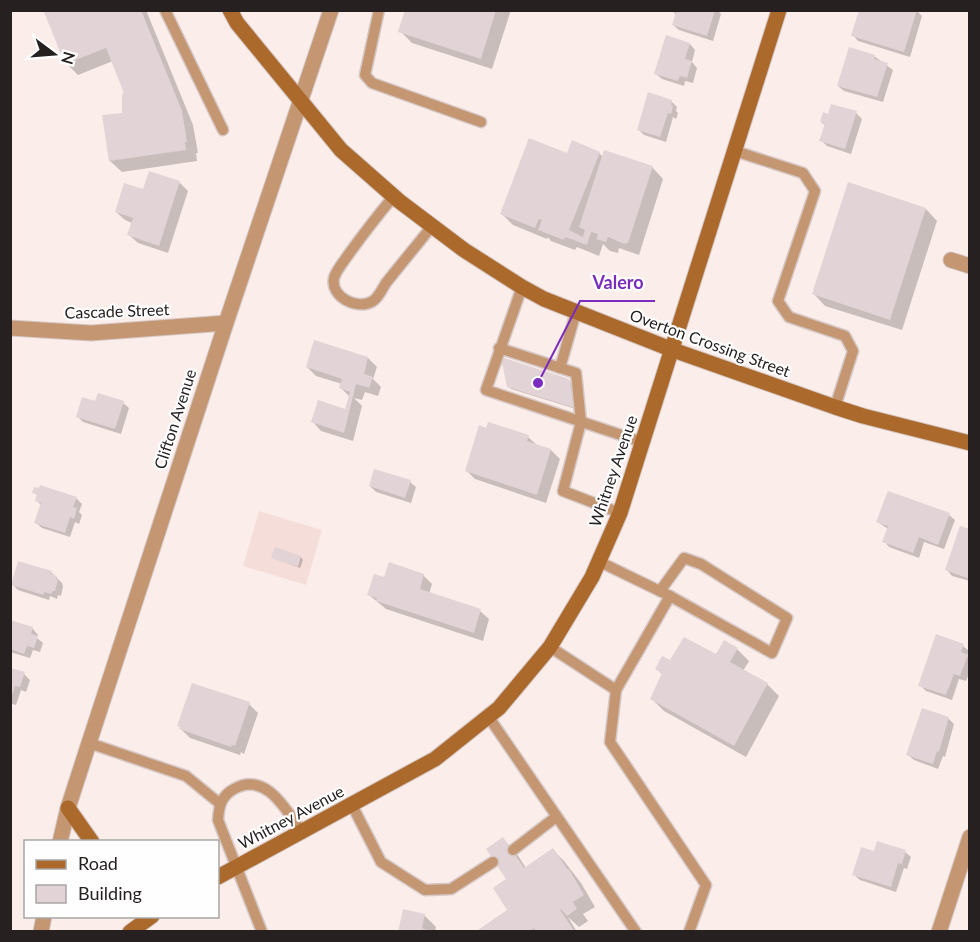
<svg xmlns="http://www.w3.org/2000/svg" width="980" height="942" font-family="Lato,sans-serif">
	<rect width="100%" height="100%" fill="#fbedea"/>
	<path fill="#f5deda" d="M259,511L322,530L306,585L243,566Z"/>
	<g fill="#0003">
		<path d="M57,10H146L193,125L198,153H196L197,161L122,172L110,161L124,114L126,94L113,61L78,75L66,63Z"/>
		<path d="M407,10H511L492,69L412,43L400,31Z"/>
		<path d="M672,10H717L721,14L713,41L679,30L673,25L676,15Z"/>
		<path d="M860,10H873L885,14L917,11L922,16L910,57L858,41L853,35Z"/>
		<path d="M690,44L695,50L692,62L697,68L693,83L685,81L684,86L662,79L656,74Z"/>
		<path d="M874,56L893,70L883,102L844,91L838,86Z"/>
		<path d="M671,101L677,107L676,111L678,113L676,119L673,117L666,142L644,135L638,129Z"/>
		<path d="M856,113L862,119L851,154L827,146L821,140L826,126L821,122Z"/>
		<path d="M599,153L603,157L652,167L663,179L639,255L619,248L618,253L610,251L603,244L599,256L577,247L575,250L551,241L548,237L547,239L513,225L501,213L568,155Z"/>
		<path d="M150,173L180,183L188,191L168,253L138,243L129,235L132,223L125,220L116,212L144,191Z"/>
		<path d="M926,209L937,221L902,330L825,306L814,294Z"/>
		<path d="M368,358L377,367L373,379L381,387L378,396L365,392L362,400L354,398L362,406L353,441L321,431L313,422L346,410L350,397L341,388L342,384L316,376L307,367Z"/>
		<path d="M568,380L571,383L576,409L511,389L509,386Z"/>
		<path d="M96,403H123L129,408L121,434L83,422L77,416Z"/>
		<path d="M528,437L538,446L551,450L560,459L546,503L475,479L466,470Z"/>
		<path d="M410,482L416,487L411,503L376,492L370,486Z"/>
		<path d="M34,492L76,498L82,504L79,512L82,515L79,524L75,522L70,537L42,528L36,523L42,506L36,500L38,496Z"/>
		<path d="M949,515L955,520L944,549L924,542L919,558L889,547L884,541L888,529L878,522Z"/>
		<path d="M970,530V581L952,576L947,570Z"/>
		<path d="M301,557L303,560L300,568L273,558Z"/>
		<path d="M51,572L62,583L63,587L61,596L58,595L57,599L50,596L49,600L18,590L12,584Z"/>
		<path d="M423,575L432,584L429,594L480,611L489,619L483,641L386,609L369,595L385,579Z"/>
		<path d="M10,622L33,629L38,635L37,638L43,643L40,652L33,650L30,658L10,652Z"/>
		<path d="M963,646L969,651L967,656L970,658V671L966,681L959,679L952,700L926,691L920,685Z"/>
		<path d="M737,649L749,661L743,671L767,684L779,696L746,757L664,711L652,699L663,675L657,669L670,662L716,656Z"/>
		<path d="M10,670L24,674L30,680L26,692L21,690L16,705L10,703Z"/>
		<path d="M249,704L258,713L244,754L241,752L240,755L190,738L181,729Z"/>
		<path d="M948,718L954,724L945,757L943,756L938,769L914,760L908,755Z"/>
		<path d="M503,839L515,851L526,868L553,850L564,861L581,883L595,907L583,914L588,921L579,927L568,917L577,932H478L509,910Z"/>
		<path d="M905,852L911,857L907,869L904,868L896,892L860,880L854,875L875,853Z"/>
		<path d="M424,915L436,927L435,932H400Z"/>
	</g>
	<g fill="#e1d3d6">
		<path d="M51,10H141L182,111L187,142H185L186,150L109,161L102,115L122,113V94L124,93L106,48L65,64L44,12Z"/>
		<path d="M405,10H496L481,59L398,32Z"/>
		<path d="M671,10H715L707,36L672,25L676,12Z"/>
		<path d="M859,10L884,12L885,10H917L904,52L851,36Z"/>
		<path d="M666,35L690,43L685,59L692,61L687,78L680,76L678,81L654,74Z"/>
		<path d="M849,47L875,55L874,59L888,63L877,97L837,86Z"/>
		<path d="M648,92L672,100L671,105L673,106L671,114L668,113L660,137L637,130Z"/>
		<path d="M831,104L857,111L845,149L819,141L825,124L820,122L823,112L828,114Z"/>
		<path d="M529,138L567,153L572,140L600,152L569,230L583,237L585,230L579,227L604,150L653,166L628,243L624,244L608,237L606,242L596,239L598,234L591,232L587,245L565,237L564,240L538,230L542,220L539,219L535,228L500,214Z"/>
		<path d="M149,171L180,181L159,246L127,235L133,218L115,212L124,183L143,189Z"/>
		<path d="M848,182L926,208L890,320L812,294Z"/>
		<path d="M314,340L368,357L364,374L373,377L369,388L356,384L344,433L311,422L318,400L345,409L350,392L339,388L342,379L306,367Z"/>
		<path d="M501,357L569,379L575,408L507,387Z"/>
		<path d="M98,393L124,401L115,429L76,417L82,397L95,401Z"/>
		<path d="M488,422L529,435L527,441L551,449L537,495L465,471L479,425L486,428Z"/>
		<path d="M374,469L411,480L405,498L369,486Z"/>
		<path d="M40,485L77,497L73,507L77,508L74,519L70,517L65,533L34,523L41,503L35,501L37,494L32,493L34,487L39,488Z"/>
		<path d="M888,491L950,513L938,545L919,537L913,553L882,542L888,526L876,522Z"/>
		<path d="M960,526L970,529V579L945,570Z"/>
		<path d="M275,547L301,556L298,567L271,558Z"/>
		<path d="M18,561L52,571L51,574L57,576L56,579L58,580L55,591H53L51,594L44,592V595L11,585Z"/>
		<path d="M389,562L424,574L420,589L481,609L474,633L376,601L377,598L367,595L374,574L384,577Z"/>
		<path d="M10,620L33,627L31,634L38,636L34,648L27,646L24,654L10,649Z"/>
		<path d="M936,634L964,644L961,652L968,655L960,676L954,674L946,695L918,686Z"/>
		<path d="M684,637L716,654L724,640L738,648L730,662L768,683L734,746L650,699L662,673L655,669L662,656L670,660Z"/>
		<path d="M10,668L25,672L20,687L15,686L11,699Z"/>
		<path d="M192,683L250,702L235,746L232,745L231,747L179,729L180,727L177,726Z"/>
		<path d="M922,708L949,717L939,752L937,751L933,764L906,755Z"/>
		<path d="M503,837L524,868L553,848L568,870L569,869L584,895L573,902L577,909L567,916L561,909L560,910L575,932H537L534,928L529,932H475L507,910L493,888L506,879L486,849Z"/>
		<path d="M877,841L906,850L902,864L898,863L891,887L852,875L861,847L874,851Z"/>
		<path d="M403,909L425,914L422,928L432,932H398Z"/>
	</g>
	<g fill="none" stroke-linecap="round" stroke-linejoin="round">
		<g stroke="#d5c8c6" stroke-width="13">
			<g id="service">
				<path d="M165,10L223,130"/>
				<path d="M379,10L365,75L372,83L481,122"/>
				<path d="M735,151L803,173L815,191L778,301L789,317L845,336L853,351L835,407"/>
				<path d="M394,196C377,216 361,237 346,258C342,264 336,271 334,278C330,297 358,311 373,301C379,297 382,289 386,283C401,264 417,245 432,226"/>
				<path d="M522,287L486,390L642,442"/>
				<path d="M499,348L576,373L581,422L563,491L620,513"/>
				<path d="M560,368L576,312"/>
				<path d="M660,591L684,558L701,564L787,618L772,653L670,596"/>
				<path d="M550,647L616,690L670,596L598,561"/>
				<path d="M616,690L610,742L706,885L689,932"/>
				<path d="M488,716L636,932"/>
				<path d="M89,743L186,776L219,803"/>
				<path d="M352,805L381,862L425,890L451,889L493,862"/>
				<path d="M513,850L556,817"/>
				<path d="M262,932L218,820C219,806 221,796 234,789C266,771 286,810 302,832"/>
			</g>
		</g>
		<g stroke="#d5c8c6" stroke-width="17">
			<g id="minor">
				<path d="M951,260L970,266"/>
				<path d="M10,328L91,333L226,323"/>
				<path d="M60,842L68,808L89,743L226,323L331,10"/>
				<path d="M41,932L44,916"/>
				<path d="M939,932L970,837"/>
			</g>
		</g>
		<g stroke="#d5c8c6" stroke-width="17">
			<g id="secondary">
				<path d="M230,10L237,23L341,150L399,201L464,250L522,287L544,299L673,350L835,407L863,416L970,443"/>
				<path d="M68,808L92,842"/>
				<path d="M218,877L435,759L499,708L550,647L592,577L620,513L779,10"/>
				<path d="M130,932L152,916"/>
			</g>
		</g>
		<use href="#service" stroke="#c49772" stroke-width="10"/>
		<use href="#minor" stroke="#c49772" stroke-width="15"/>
		<use href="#secondary" stroke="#ab6a2c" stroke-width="15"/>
	</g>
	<g text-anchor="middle" stroke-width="4.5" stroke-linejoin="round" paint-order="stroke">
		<g font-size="16" fill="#262120" stroke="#fefefe">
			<text transform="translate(117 311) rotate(-2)" y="6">Cascade Street</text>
			<text transform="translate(710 343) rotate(20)" y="6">Overton Crossing Street</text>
			<text transform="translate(175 419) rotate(-72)" y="6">Clifton Avenue</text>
			<text transform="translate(613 471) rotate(-71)" y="6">Whitney Avenue</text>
			<text transform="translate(291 817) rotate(-28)" y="6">Whitney Avenue</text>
		</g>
	</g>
	<path fill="none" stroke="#7b2cbf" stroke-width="2" d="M538 383L580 301H655"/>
	<circle fill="#7b2cbf" stroke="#fefefe" stroke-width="2" cx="538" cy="383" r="6"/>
	<g font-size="18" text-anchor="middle" font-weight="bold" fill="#7b2cbf" stroke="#fefefe" stroke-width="4.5" stroke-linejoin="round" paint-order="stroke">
		<text x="618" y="289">Valero</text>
	</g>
	<rect width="980" height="942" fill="none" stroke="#262120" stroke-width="24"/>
	<rect x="24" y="840" width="195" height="78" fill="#fefefe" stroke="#a8a6a5" stroke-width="1.5"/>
	<rect x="36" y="860" width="30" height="9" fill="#ab6a2c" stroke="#a8a6a5" stroke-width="1.5"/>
	<text x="78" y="870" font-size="18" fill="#262120">Road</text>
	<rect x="36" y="885" width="30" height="18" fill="#e1d3d6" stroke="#a8a6a5" stroke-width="1.5"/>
	<text x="78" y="900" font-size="18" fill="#262120">Building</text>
	<g transform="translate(54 54) rotate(106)" stroke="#fefefe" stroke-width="4.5" paint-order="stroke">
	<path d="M0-4.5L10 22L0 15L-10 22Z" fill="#262120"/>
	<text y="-9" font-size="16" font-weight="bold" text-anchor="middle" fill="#262120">N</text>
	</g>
</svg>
